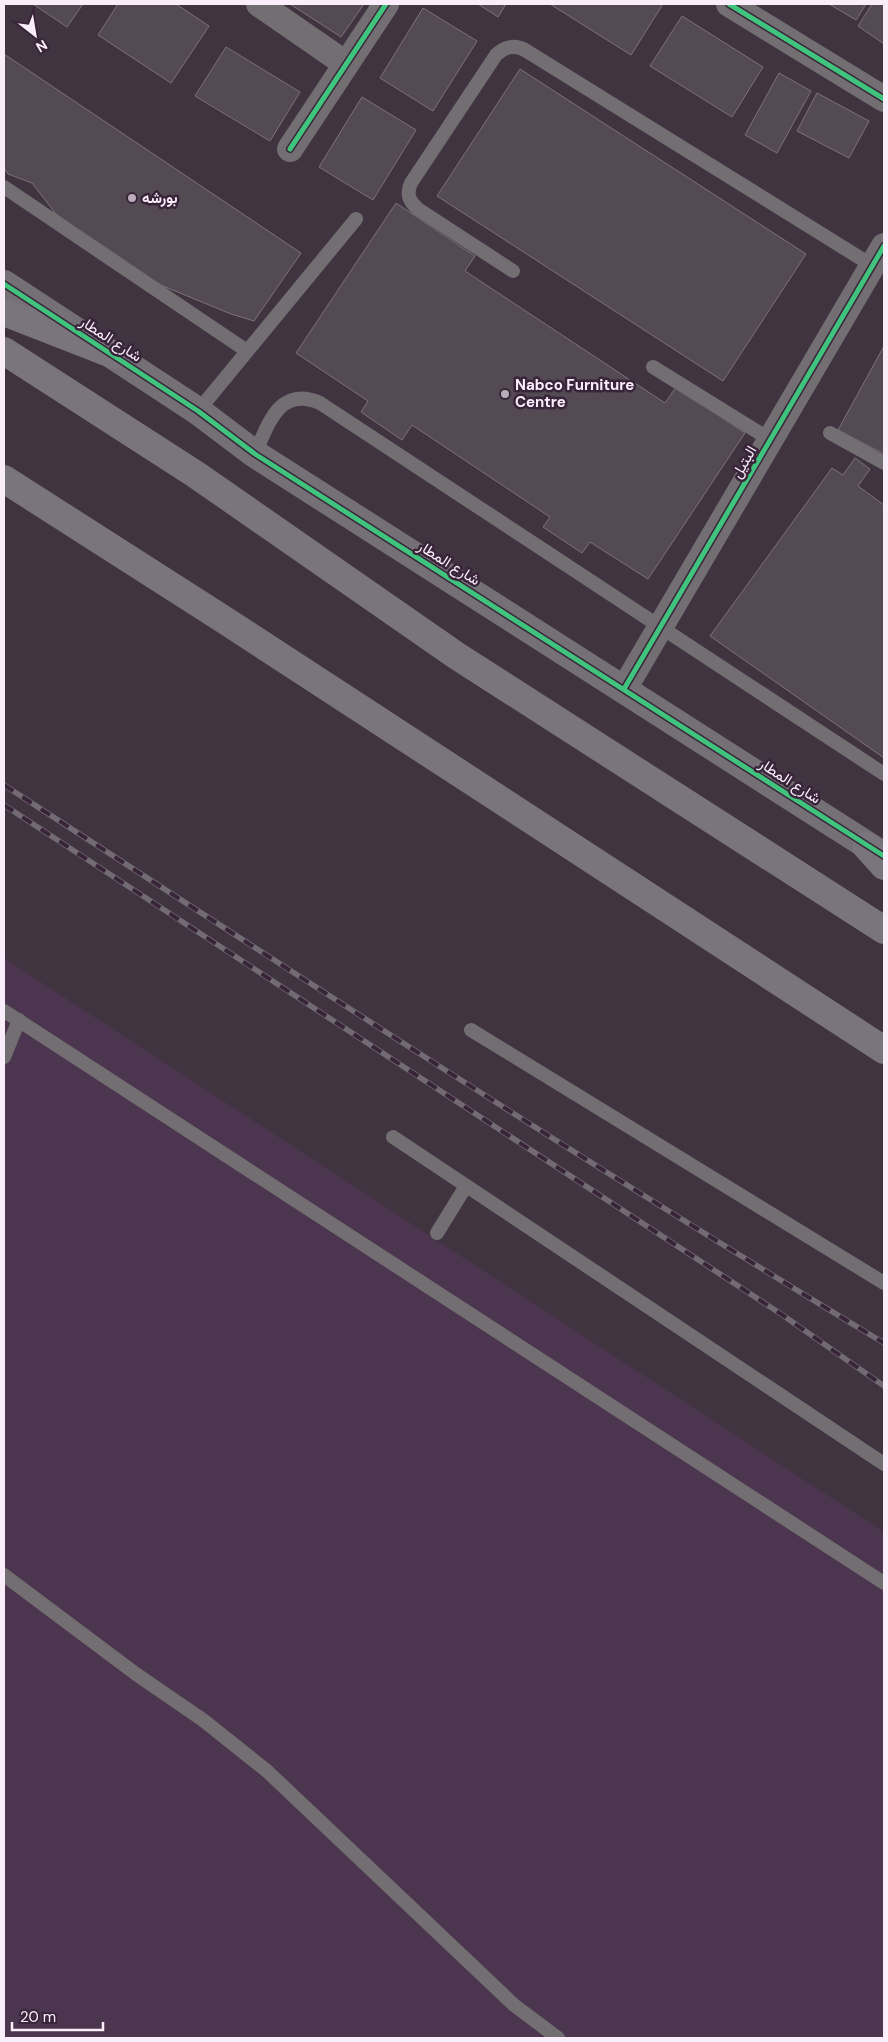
<svg xmlns="http://www.w3.org/2000/svg" width="888" height="2042" font-family="'DM Sans',Vazirmatn,sans-serif">
	<rect width="100%" height="100%" fill="#3f3440"/>
	<path fill="#4c354e" d="M4,958L884,1532V2038H4Z"/>
	<g fill="#534a54" stroke="#7c727d">
		<path d="M33,4H83L67,27Z"/>
		<path d="M118,4H176L209,26L171,83L98,35Z"/>
		<path d="M290,4H364L341,37Z"/>
		<path d="M478,4H506L498,17Z"/>
		<path d="M550,4H663L631,55Z"/>
		<path d="M829,4H866L856,20Z"/>
		<path d="M872,4H884V44L858,26Z"/>
		<path d="M423,8L477,41L433,111L380,78Z"/>
		<path d="M682,16L763,67L732,117L650,66Z"/>
		<path d="M226,47L300,92L270,141L195,96Z"/>
		<path d="M4,54L301,253L254,321L231,314L146,279L86,239L56,214L32,183L8,174L4,168Z"/>
		<path d="M520,69L806,254L723,381L437,196Z"/>
		<path d="M779,73L811,91L777,153L745,135Z"/>
		<path d="M817,93L869,121L849,158L797,131Z"/>
		<path d="M362,97L416,130L373,200L319,167Z"/>
		<path d="M396,203L475,256L465,271L665,403L676,387L745,433L648,579L590,542L582,553L543,527L550,517L412,425L402,440L361,412L368,401L296,353Z"/>
		<path d="M884,346V454L838,430Z"/>
		<path d="M855,458L870,469L858,486L884,505V758L710,636L832,468L843,475Z"/>
	</g>
	<g fill="none" stroke-linecap="round" stroke-linejoin="round">
		<g stroke="#726e72" stroke-width="14">
			<path d="M4,187L247,351"/>
			<path d="M513,271L418,209C409,201 406,194 411,183L496,55C504,47 514,44 525,50L873,266"/>
			<path d="M653,367L771,440"/>
			<path d="M198,411L356,219"/>
			<path d="M830,433L884,463"/>
			<path d="M255,454C268,425 279,385 320,403L884,774"/>
			<path d="M4,1011L884,1583"/>
			<path d="M471,1030L884,1283"/>
			<path d="M4,1057L19,1020"/>
			<path d="M393,1137L884,1464"/>
			<path d="M437,1233L466,1186"/>
			<path d="M4,1575L136,1674L203,1720L267,1771L514,2005L558,2038"/>
		</g>
		<g stroke="#726e72" stroke-width="26">
			<path d="M259,4L346,64"/>
			<path d="M729,4L884,99"/>
			<path d="M290,149L386,4"/>
			<path d="M624,689L884,246"/>
		</g>
		<path stroke="#757076" stroke-width="28" d="M4,284L198,411L255,454L884,856"/>
		<g stroke="#7a747c" stroke-width="28">
			<path d="M4,312L114,355"/>
			<path d="M4,351L195,474L457,656L884,930"/>
			<path d="M4,479L226,621L884,1050"/>
			<path d="M866,846L884,866"/>
		</g>
		<g stroke="#736b73" stroke-width="5.5">
			<g id="rail">
				<path d="M4,785C295,974 587,1164 884,1343"/>
				<path d="M4,805L781,1314L884,1386"/>
			</g>
		</g>
		<use href="#rail" stroke="#39253a" stroke-width="4" stroke-dasharray="11" stroke-linecap="butt"/>
		<g stroke="#39253a" stroke-width="8">
			<g id="cycleway">
				<path d="M729,4L884,99"/>
				<path d="M290,149L386,4"/>
				<path d="M4,284L198,411L255,454L884,856"/>
				<path d="M624,689L884,246"/>
			</g>
		</g>
		<use href="#cycleway" stroke="#40c37c" stroke-width="5"/>
	</g>
	<g fill="#b9adba" stroke="#39253a" stroke-width="2">
		<circle cx="132" cy="198" r="5"/>
		<circle cx="505" cy="394" r="5"/>
	</g>
	<g text-anchor="middle" stroke-width="5" stroke-linejoin="round" paint-order="stroke">
		<g font-size="15" font-weight="bold" fill="#fbeefb" stroke="#39253a" text-anchor="start">
			<text x="142" y="203">بورشه</text>
			<text x="515" y="390">Nabco Furniture<tspan x="515" dy="17">Centre</tspan></text>
		</g>
		<g font-size="15" fill="#fbeefb" stroke="#39253a">
			<text transform="translate(111 339) rotate(33)" y="5">شارع المطار</text>
			<text transform="translate(744 462) rotate(-60)" y="5">البتيل</text>
			<text transform="translate(449 563) rotate(32)" y="5">شارع المطار</text>
			<text transform="translate(790 781) rotate(33)" y="5">شارع المطار</text>
		</g>
	</g>
	<rect width="888" height="2042" fill="none" stroke="#fbeefb" stroke-width="10"/>
	<g transform="translate(35 35) rotate(149)" stroke="#39253a" stroke-width="4" paint-order="stroke">
	<path d="M0-4L9 19L0 12L-9 19Z" fill="#fbeefb"/>
	<text y="-8" font-size="14" font-weight="bold" text-anchor="middle" fill="#fbeefb">N</text>
	</g>
	<path d="M12 2022v8h91v-8" fill="none" stroke="#fbeefb" stroke-width="2.5"/>
	<text x="20" y="2022" font-size="15" fill="#fbeefb" stroke="#39253a" stroke-width="4" paint-order="stroke">20 m</text>
</svg>
